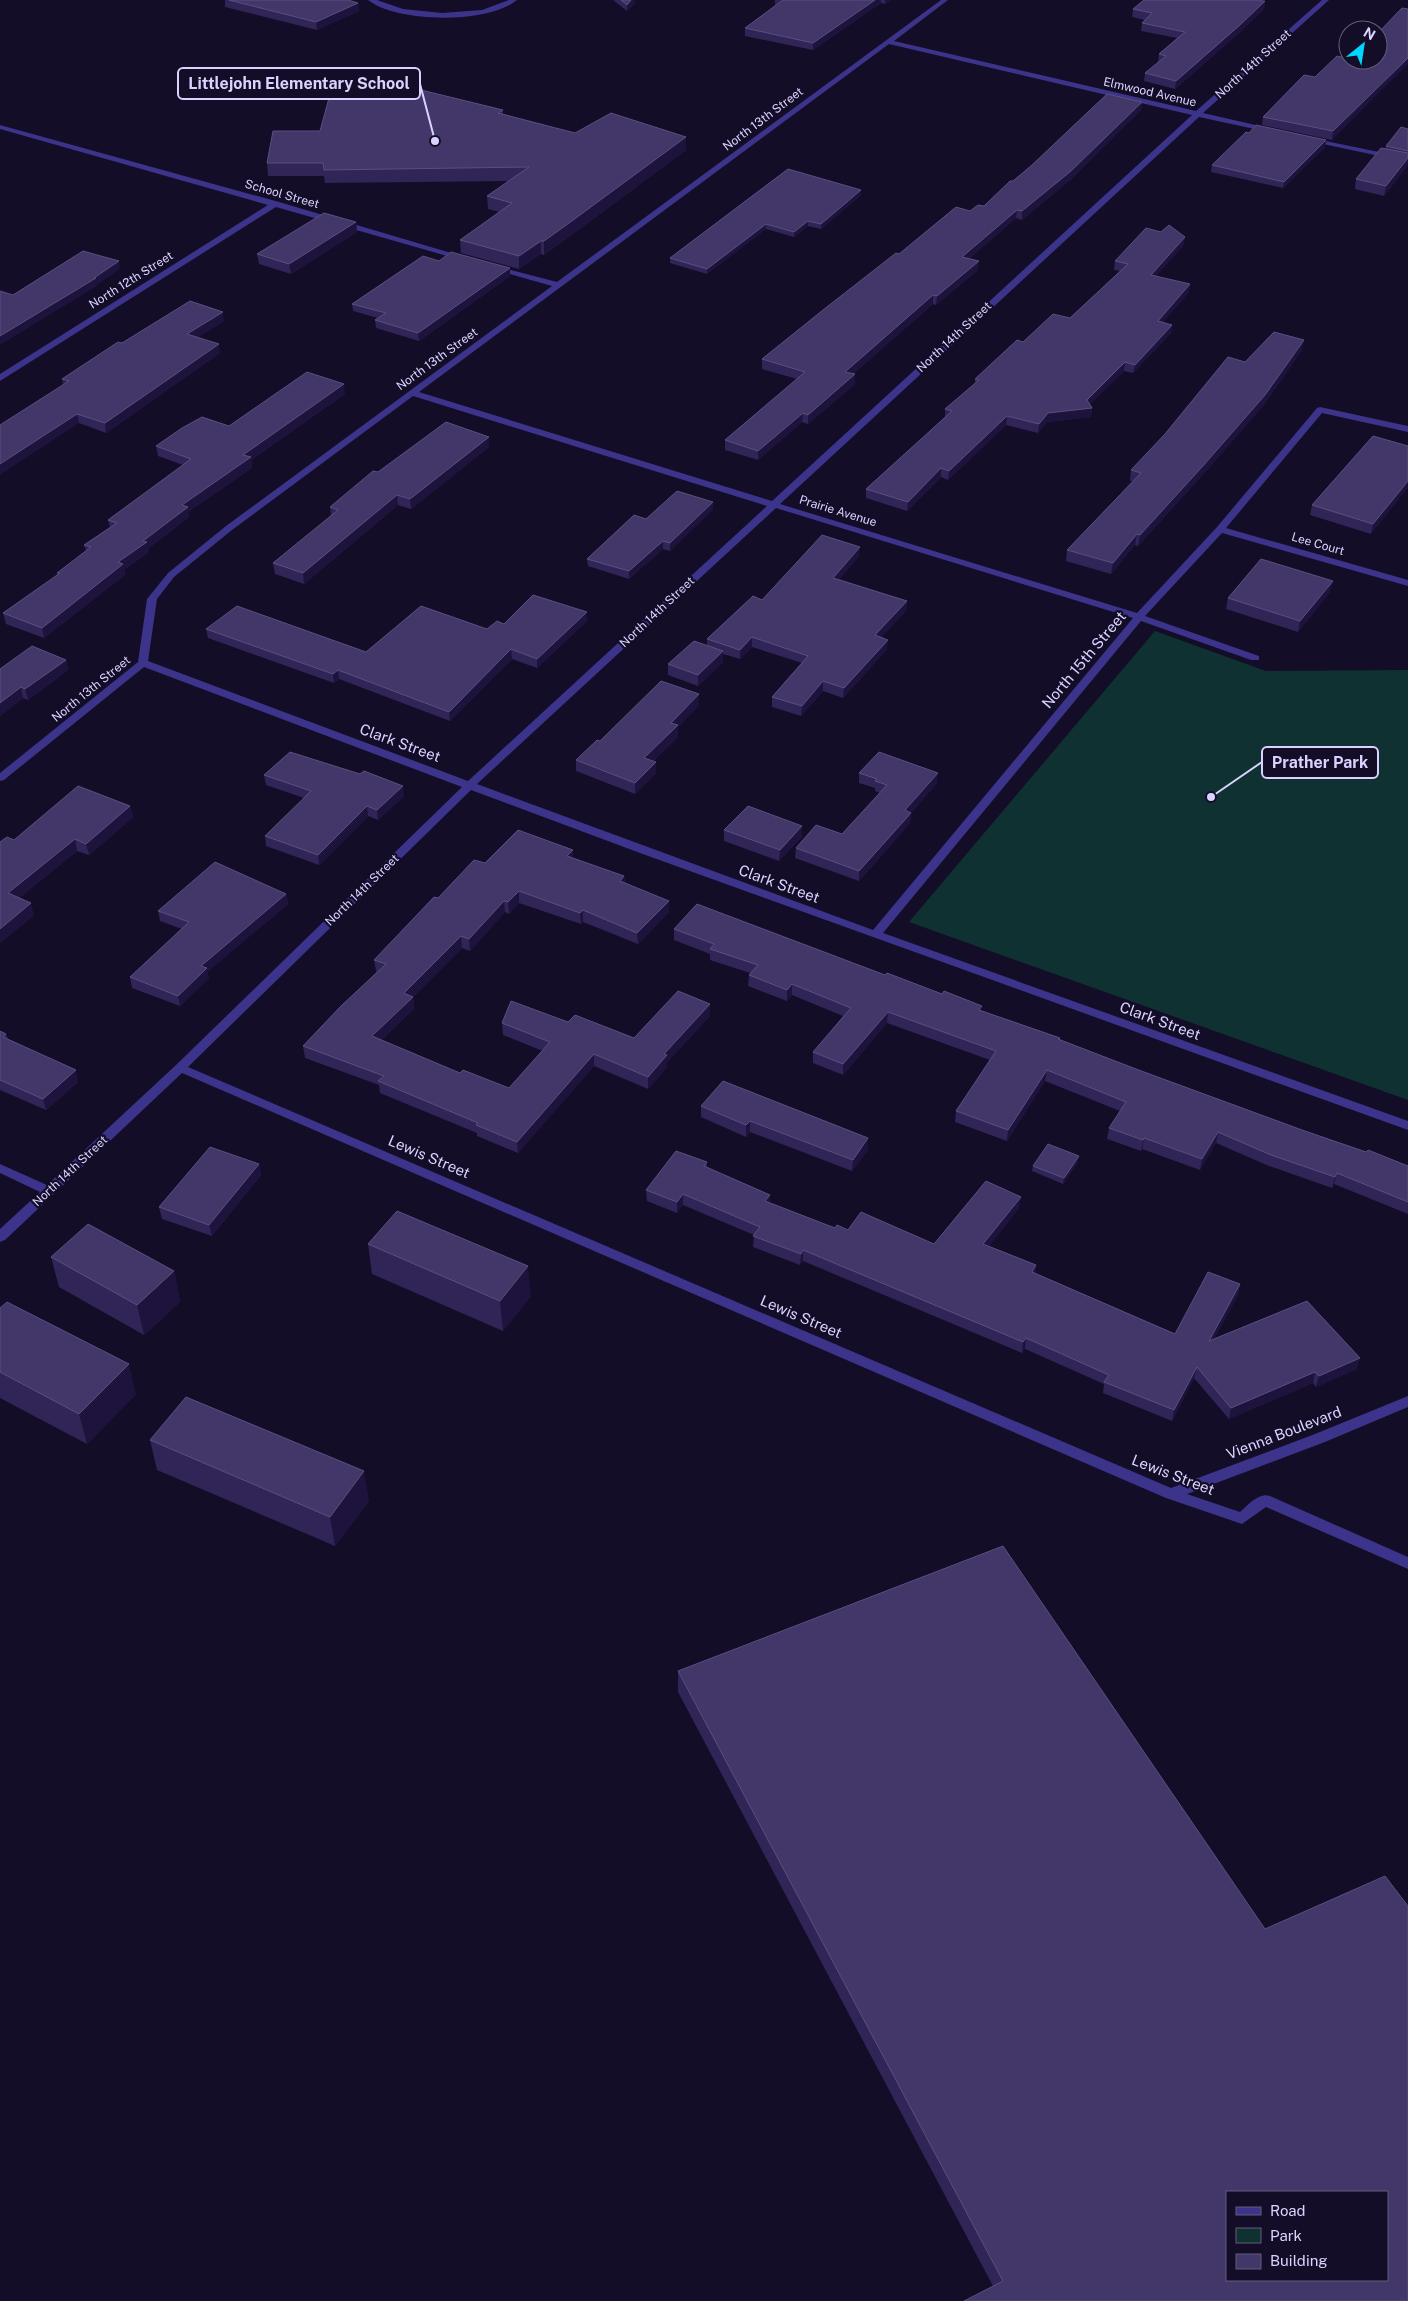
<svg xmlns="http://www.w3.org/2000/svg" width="1408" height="2301" font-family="'Public Sans',sans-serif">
	<rect width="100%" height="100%" fill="#130d27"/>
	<path fill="#0f3132" d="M1155,631L1266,671L1408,670V1100L909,922Z"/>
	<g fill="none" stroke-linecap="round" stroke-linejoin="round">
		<g fill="#3c338a" fill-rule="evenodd">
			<path d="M368,0H377L403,9L442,13L482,10L509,0H517C488,24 397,23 368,0Z"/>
			<path d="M941,0H948L894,41L1196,111L1322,0H1329L1203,113L1273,129V133L1199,117L780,504L1137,613L1217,527L1317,408L1320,407L1408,426V432L1322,413L1226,528L1408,580V586L1222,533L1145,616L1259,656V660H1251L1141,621L883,933L1408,1121V1130L640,853L471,790L188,1067L1171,1488L1315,1434L1408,1396V1407L1325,1442L1187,1494L1240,1512C1248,1505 1259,1492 1270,1496L1408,1557V1569L1266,1507L1242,1524L1166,1498L182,1073L5,1240L0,1242V1229L40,1192L0,1173V1164L47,1185L176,1065L462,787L144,667L4,780L0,781V773L138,662L147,599L168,573L226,526L552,286L492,269V265L557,282ZM889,44L1192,115L772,501L419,392ZM413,396L767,506L468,781L148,661L157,599L174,577L232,530ZM776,508L1133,618L873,930L477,784Z"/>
			<path d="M0,125L279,202L468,258L461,260L276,207L0,381V374L268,205L0,129Z"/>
			<path d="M1306,137L1408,158V162L1309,141L1305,139Z"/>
		</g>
	</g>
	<g fill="#312457">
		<path d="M225,0H348L358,3L359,11L317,30L225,7Z"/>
		<path d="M613,0H635V3L627,11Z"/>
		<path d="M775,0H891L885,4L881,3L813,50L745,36V28L776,5H775Z"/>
		<path d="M1265,1L1264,9L1239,33L1175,89L1144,81L1145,73L1158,62L1159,54L1177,38L1141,31L1142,23L1145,20L1132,17L1133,9Z"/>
		<path d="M1348,60L1332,140L1262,125L1263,117L1315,77Z"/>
		<path d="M1142,102L1141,110L1070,180L1022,220L1016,218L969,259L978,270L936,305L933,304L853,374H855V384L808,424L802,422L758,460L725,450V440L797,379L762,369V359L899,254L970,211L984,206L1013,181Z"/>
		<path d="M503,110V114L575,133L686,150L566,239L544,255L541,254L519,269L461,253L460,240L499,212L488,209L487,196L510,181L325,183L324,176H268L267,163L320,131Z"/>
		<path d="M1408,129V165L1384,196L1355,189L1356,179L1385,149L1386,146Z"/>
		<path d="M1326,140L1325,147L1283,188L1211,172L1212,165Z"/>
		<path d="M788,169L861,195L821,229L808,226L794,237L766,229L707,274L670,263V258Z"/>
		<path d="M356,222L357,232L291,274L259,264L257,254Z"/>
		<path d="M1185,237L1183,246L1156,276L1189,292L1163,322L1172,325L1171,333L1133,373L1124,371L1090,404L1092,408L1091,417L1047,422L1038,433L1006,425L948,480L941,477L907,511L866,498V489L945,418V409L975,383V379L1023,342L1070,318L1120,271L1114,270L1115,261Z"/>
		<path d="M510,276L419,341L376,328L375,320L378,318L353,311L352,304Z"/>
		<path d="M224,321L198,337L220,353L106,433L79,423L63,385L62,379L122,343Z"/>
		<path d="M1302,350L1263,406L1200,478L1138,546L1135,545L1111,574L1066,561L1067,550L1133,481H1130L1131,470L1245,362Z"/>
		<path d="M345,394L251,460L252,468L188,512L189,517L149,548V552L124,570L125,575L44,638L6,624L3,613L58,575L57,573L86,551L84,545L110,527L108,520L183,465L158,456L156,446Z"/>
		<path d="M489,437V447L411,509L398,505L304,584L275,574L273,563L331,516L330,507L378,472Z"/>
		<path d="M1408,446L1371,534L1310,515L1312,505Z"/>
		<path d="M713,509L670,551L663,549L629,579L588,566L587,559L646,519Z"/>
		<path d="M859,556L839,579L907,601L906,611L881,637L887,649L843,698L823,691L801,716L772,707V697L802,663L752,647L740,659L723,654V662L698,686L668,675V664L707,646V639L762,600Z"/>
		<path d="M1330,592L1298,632L1226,609L1228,598Z"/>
		<path d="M587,621L537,668L512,659L450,721L339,679L334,683L208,638L206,629L366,652L487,629L504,624Z"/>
		<path d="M66,660L68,670L28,700L23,698L0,716V669Z"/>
		<path d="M699,694V705L678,727V737L653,761L656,762V773L635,794L576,771V760L600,741Z"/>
		<path d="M859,773L937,783L911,813L910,823L859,881L795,858L796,848L842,834L880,793L875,791V788L859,783Z"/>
		<path d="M264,775L404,796L378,820L368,816L319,865L266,846L265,836L304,798L266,785Z"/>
		<path d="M130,806L133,817L89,855L77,851L19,898L34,915L0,943L14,840Z"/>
		<path d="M724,830L802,837L779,861L724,841Z"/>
		<path d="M573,858L624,876L625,883L669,901V912L638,944L583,922L581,924L519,903L509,914L505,912L470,951L462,948L413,997L414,1009L381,1040L460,1073L509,1088L543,1051L503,1035L502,1023L568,1022L634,1038L710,1004V1016L667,1062V1067L648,1089L594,1066L518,1153L477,1136V1133L380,1093L379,1085L305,1058L303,1046L377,972L376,971L374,960L438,898L485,863Z"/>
		<path d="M286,894L288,904L207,972L209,978L180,1006L132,988L130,977L182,929L160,921L158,911Z"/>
		<path d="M674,929L982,1011L1060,1038L1059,1040L1136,1069L1302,1130L1408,1166V1214L1334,1184L1332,1188L1269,1166L1216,1143L1200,1170L1142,1149L1141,1151L1107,1139L1109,1128L1120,1111L1045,1081L1007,1141L955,1122L956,1111L990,1060L887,1023L843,1075L813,1063V1052L843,1016L792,995L787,1001L748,986L749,975L750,973L710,960V954L674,940Z"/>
		<path d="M0,1031L6,1034L8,1039L78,1082L46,1110L0,1090Z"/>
		<path d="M701,1106L868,1150L852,1171L750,1132L746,1137L701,1117Z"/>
		<path d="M707,1162V1167L770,1203L835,1228L934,1244L1019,1208L989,1246L1036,1265L1035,1273L1175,1334L1240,1284L1238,1295L1214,1339L1357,1369L1316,1387L1313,1383L1229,1419L1194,1378L1172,1421L1103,1393L1104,1384L1025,1349L1022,1353L803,1261L800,1265L753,1247L754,1235L683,1205L677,1213L647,1201L646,1190Z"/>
		<path d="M1078,1162L1063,1184L1032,1171L1033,1166Z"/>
		<path d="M259,1164L261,1175L212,1236L162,1219L159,1207Z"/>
		<path d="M368,1244L531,1296L503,1331L372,1274Z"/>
		<path d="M51,1257L174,1271L180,1302L144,1335L59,1287Z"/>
		<path d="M0,1308L136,1394L87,1444L0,1398Z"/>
		<path d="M150,1440L369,1501L335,1546L157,1470Z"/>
		<path d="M678,1671L1265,1929L1408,2301L993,2286L678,1692Z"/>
	</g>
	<g fill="#1d133c">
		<path d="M631,0H635V3L627,11V5Z"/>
		<path d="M875,0H881V3L813,50V43Z"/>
		<path d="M885,0H891L885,4Z"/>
		<path d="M1261,0H1264V2L1265,1L1264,9L1239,33L1175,89L1176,81Z"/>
		<path d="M358,3L359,11L317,30L316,22Z"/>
		<path d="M1408,58V64L1332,140L1333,131Z"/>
		<path d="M1142,102L1141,110L1070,180L1022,220V211Z"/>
		<path d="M686,137V150L544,255V241Z"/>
		<path d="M1326,140L1325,147L1283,188L1284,182Z"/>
		<path d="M1408,158V165L1384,196L1386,186Z"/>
		<path d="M861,190V195L821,229V224Z"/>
		<path d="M1017,210L1016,218L961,266L962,257Z"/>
		<path d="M808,221V226L794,237V232Z"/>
		<path d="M356,222L357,232L291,274L289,264Z"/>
		<path d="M766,224V229L707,274V269Z"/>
		<path d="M1185,237L1183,246L1150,283L1151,275Z"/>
		<path d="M541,241V254L519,269V256Z"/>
		<path d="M119,261L120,269L97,285V286L0,345V336L94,278Z"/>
		<path d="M979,261L978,270L936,305L937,296Z"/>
		<path d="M510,268V276L419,341L418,333Z"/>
		<path d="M1190,284L1189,292L1157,329L1158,321Z"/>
		<path d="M933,295V304L845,381V372Z"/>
		<path d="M223,312L224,321L189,343L187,334Z"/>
		<path d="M1172,325L1171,333L1133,373L1135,365Z"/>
		<path d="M1304,340L1302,350L1263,406L1200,478L1138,546L1140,535Z"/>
		<path d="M219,344L220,353L106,433L105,423Z"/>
		<path d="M1125,362L1124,371L1086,408L1087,400Z"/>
		<path d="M855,374V384L808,424V415Z"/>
		<path d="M344,384L345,394L251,460L252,468L188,512L189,517L149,548V552L124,570L125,575L44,638L42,628L143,541L182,505L243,455Z"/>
		<path d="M1092,408L1091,417L1047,422L1038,433L1039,424L1048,413Z"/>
		<path d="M803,413L802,422L758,460V451Z"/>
		<path d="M77,414L79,423L0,475V464Z"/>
		<path d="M1007,416L1006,425L948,480L949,471Z"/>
		<path d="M489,437V447L411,509L410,499Z"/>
		<path d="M941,468V477L907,511L908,502Z"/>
		<path d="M1408,481V488L1371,534L1373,524Z"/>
		<path d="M397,495L398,505L304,584L303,573Z"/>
		<path d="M713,502V509L670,551V543Z"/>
		<path d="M1137,534L1135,545L1111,574L1113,563Z"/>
		<path d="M663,541V549L629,579V571Z"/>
		<path d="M860,547L859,556L833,587V578Z"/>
		<path d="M1333,581L1330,592L1298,632L1300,621Z"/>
		<path d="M907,601L906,611L874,645L875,635Z"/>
		<path d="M587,612V621L537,668V659Z"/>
		<path d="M752,637V647L740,659V650Z"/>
		<path d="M888,640L887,649L843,698L844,688Z"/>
		<path d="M511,649L512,659L450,721L449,712Z"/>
		<path d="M723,651V662L698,686V675Z"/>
		<path d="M66,660L68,670L28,700L25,689Z"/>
		<path d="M338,670L339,679L334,683L333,674Z"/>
		<path d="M823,681V691L801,716L802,706Z"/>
		<path d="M21,687L23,698L0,716V703Z"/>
		<path d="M699,694V705L678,727V737L644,769V758L671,723Z"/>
		<path d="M656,762V773L635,794V783Z"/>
		<path d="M938,773L937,783L911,813L910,823L859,881V871L905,810Z"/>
		<path d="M403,786L404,796L378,820L377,810Z"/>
		<path d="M130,806L133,817L89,855L86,844Z"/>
		<path d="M367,806L368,816L319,865L318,855Z"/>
		<path d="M802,826V837L779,861L780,850Z"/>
		<path d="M75,839L77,851L10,905L8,893Z"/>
		<path d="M573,850V861L567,856Z"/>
		<path d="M624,876L625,888L620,881Z"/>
		<path d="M519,891V903L509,914L508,902Z"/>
		<path d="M286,894L288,904L207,972L209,978L180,1006L178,996L201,966Z"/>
		<path d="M504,901L505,912L470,951L469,939Z"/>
		<path d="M669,901V912L638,944L637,933Z"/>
		<path d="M31,903L34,915L0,943V929Z"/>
		<path d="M583,910V922L581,924L580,913Z"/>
		<path d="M461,936L462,948L406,1004L413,997L414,1009L373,1047L372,1036L404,993Z"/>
		<path d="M792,984V995L787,1001V990Z"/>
		<path d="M710,1004V1016L667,1062V1067L648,1089V1077L664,1054Z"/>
		<path d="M888,1012L887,1023L843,1075V1064Z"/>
		<path d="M594,1054V1066L518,1153L517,1142Z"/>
		<path d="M76,1070L78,1082L46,1110L43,1099Z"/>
		<path d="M1047,1070L1045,1081L1007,1141L1008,1130Z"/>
		<path d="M750,1121V1132L746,1137V1125Z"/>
		<path d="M1218,1132L1216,1143L1200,1170L1202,1159Z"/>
		<path d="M868,1138V1150L852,1171L853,1160Z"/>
		<path d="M1144,1138L1142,1149L1141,1151L1143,1140Z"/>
		<path d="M1079,1156L1078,1162L1063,1184L1064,1178Z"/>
		<path d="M259,1164L261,1175L212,1236L209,1225Z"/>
		<path d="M1337,1173L1334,1184L1332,1188L1335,1177Z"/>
		<path d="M683,1194V1205L677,1213V1202Z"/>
		<path d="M770,1195V1206L765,1201Z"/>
		<path d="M1021,1197L1019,1208L982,1255L983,1244Z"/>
		<path d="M803,1250V1261L800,1265L801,1254Z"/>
		<path d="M1036,1265L1035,1276L1032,1272Z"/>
		<path d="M528,1266L531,1296L503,1331L500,1301Z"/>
		<path d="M174,1271L180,1302L144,1335L137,1305Z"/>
		<path d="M1240,1284L1238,1295L1207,1352L1209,1341Z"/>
		<path d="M1026,1338L1025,1349L1022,1353L1023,1342Z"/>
		<path d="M1360,1358L1357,1369L1316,1387L1319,1376Z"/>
		<path d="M129,1364L136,1394L87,1444L79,1414Z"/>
		<path d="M1197,1367L1194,1378L1172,1421L1174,1410Z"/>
		<path d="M1315,1372L1313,1383L1229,1419L1231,1408Z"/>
		<path d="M364,1471L369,1501L335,1546L330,1517Z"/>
	</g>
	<g fill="#433769" stroke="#5b4f80" fill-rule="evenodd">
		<path d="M229,0H348L358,3L316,22Z"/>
		<path d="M621,0H631L627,5Z"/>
		<path d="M783,0H875L813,43L745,28Z"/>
		<path d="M1144,0H1261V1H1265L1240,25L1176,81L1145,73L1166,56L1159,54L1185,32L1142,23L1152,13L1133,9Z"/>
		<path d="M1402,8L1408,9V58L1333,131L1263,117L1304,75L1315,77L1337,56L1345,58L1348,56V60H1378V33Z"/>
		<path d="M421,90L503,110L498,113L575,133L611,113L686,137L565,226L544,241H541L519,256L460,240L512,203L487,196L529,167L324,170L323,163H267L273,131H320L329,98H409Z"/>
		<path d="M1107,94L1142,102L1071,171L1022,211L1017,210L962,257L979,261L937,296L933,295L845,372L855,374L808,415L803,413L758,451L725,440L805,372L762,359L823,310L896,253L899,254L956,207L970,211L978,205L984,206L1010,181H1013L1032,165Z"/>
		<path d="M1256,125L1326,140L1284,182L1212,165L1246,132L1249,133Z"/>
		<path d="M1401,127L1408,129V151L1386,146Z"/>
		<path d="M1381,148L1408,153V158L1386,186L1356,179Z"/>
		<path d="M788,169L861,190L821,224L808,221L794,232L766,224L707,269L670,258Z"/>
		<path d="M324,213L356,222L289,264L257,254Z"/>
		<path d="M1169,225L1185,237L1151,275L1190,284L1158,321L1172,325L1135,365L1125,362L1087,400L1092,408L1048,413L1039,424L1007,416L949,471L941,468L908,502L866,489L952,411L945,409L979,380L975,379L1017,340L1023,342L1053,314L1070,318L1128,264L1115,261L1146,228L1161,232Z"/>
		<path d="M83,251L119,261L94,278H96L0,336V291L13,295Z"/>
		<path d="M451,252L510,268L418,333L375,320L386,313L352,304L423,256L439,261Z"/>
		<path d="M190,301L223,312L187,334L219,344L105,423L77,414L0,464V425L69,381L62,379L118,342L122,343Z"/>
		<path d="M1274,332L1304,340L1265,395L1202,467L1140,535L1137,534L1113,563L1067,550L1141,473L1131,470L1165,434L1228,357L1245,362Z"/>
		<path d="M307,372L344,384L243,455L251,457L182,505L188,507L143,541L147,542L118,562L123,564L42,628L3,613L60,573H57L91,547L84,545L117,523L108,520L191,459L156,446L182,428L202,417L229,426Z"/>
		<path d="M446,422L489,437L410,499L397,495L303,573L273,563L338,510L330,507L373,471L378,472Z"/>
		<path d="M1373,436L1408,446V481L1373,524L1312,505Z"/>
		<path d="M677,491L713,502L670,543L663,541L629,571L587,559L634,515L646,519Z"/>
		<path d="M822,535L860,547L833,578L907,601L875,635L888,640L844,688L823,681L802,706L772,697L808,656L752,637L740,650L707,639L753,596L762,600Z"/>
		<path d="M1261,559L1333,581L1300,621L1228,598Z"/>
		<path d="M533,595L587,612L537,659L511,649L449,712L338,670L333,674L206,629L237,606L366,652L421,606L487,629L497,621L504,624Z"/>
		<path d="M694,641L723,651L698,675L668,664Z"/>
		<path d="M32,646L66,660L25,689L21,687L0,703V669Z"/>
		<path d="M661,681L699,694L671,723L678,725L644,758L656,762L635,783L576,760L597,740L600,741Z"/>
		<path d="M290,752L360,774L364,771L403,786L377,810L367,806L318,855L265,836L311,791L264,775Z"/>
		<path d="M879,752L938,773L905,810L911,813L859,871L796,848L816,825L842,834L887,785L875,781L877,779L859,773Z"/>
		<path d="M78,786L130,806L86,844L75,839L8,893L31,903L0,929V842L7,837L14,840Z"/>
		<path d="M748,806L802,826L780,850L724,830Z"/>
		<path d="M518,830L573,850L567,856L624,876L620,881L669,901L637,933L583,910L580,913L519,891L508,902L504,901L469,939L461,936L404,993L413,997L372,1036L460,1073L463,1070L509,1088L550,1042L502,1023L511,1001L568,1022L575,1015L634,1038L678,991L710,1004L664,1054L667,1055L648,1077L594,1054L517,1142L476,1125L478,1123L378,1081L384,1076L303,1046L341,1006L386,964L374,960L434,897L438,898L474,860L485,863Z"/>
		<path d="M215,862L286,894L201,966L207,968L178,996L130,977L189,922L158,911Z"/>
		<path d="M697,904L885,975L887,973L942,994L944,991L982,1006L979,1010L1060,1038L1058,1039L1136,1069L1302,1130L1366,1152L1368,1150L1408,1166V1202L1337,1173L1335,1177L1271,1155L1218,1132L1202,1159L1144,1138L1143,1140L1109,1128L1126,1102L1047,1070L1008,1130L956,1111L996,1051L888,1012L843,1064L813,1052L851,1008L792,984L787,990L749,975L758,965L710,949L714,944L674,929Z"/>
		<path d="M0,1031L6,1034L3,1037L76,1070L43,1099L0,1080Z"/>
		<path d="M723,1081L868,1138L853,1160L750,1121L746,1125L701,1106Z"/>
		<path d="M1048,1144L1079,1156L1064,1178L1033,1166Z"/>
		<path d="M210,1147L259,1164L209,1225L159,1207Z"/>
		<path d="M676,1151L707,1162L704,1166L770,1195L765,1201L835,1228L837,1225L848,1230L861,1212L934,1244L986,1181L1021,1197L983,1244L1036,1265L1032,1272L1175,1334L1208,1272L1240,1284L1209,1341L1307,1301L1360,1358L1319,1376L1315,1372L1231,1408L1197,1367L1174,1410L1104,1382L1109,1375L1026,1338L1023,1342L803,1250L801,1254L753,1236L760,1227L683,1194L677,1202L646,1190Z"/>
		<path d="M397,1211L528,1266L500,1301L368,1244Z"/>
		<path d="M88,1224L174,1271L137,1305L51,1257Z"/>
		<path d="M7,1302L129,1364L79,1414L0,1372V1308Z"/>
		<path d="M186,1397L364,1471L330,1517L150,1440Z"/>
		<path d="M1003,1546L1265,1929L1385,1876L1408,1906V2301H964L1003,2281L678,1671ZM1227,2192H1387V2280H1227Z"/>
	</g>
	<g text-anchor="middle" stroke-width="4.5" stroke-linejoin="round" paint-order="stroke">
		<g font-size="12" fill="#dad3ff" stroke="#130d27">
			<text transform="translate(1253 64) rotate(-42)" y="4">North 14th Street</text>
			<text transform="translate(1150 92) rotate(13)" y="4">Elmwood Avenue</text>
			<text transform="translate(763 119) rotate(-37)" y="4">North 13th Street</text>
			<text transform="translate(282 194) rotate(16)" y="4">School Street</text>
			<text transform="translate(131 280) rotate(-32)" y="4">North 12th Street</text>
			<text transform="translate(954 337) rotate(-43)" y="4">North 14th Street</text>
			<text transform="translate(437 359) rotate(-36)" y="4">North 13th Street</text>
			<text transform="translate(838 511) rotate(17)" y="4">Prairie Avenue</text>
			<text transform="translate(1318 544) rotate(16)" y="4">Lee Court</text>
			<text transform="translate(657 612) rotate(-43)" y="4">North 14th Street</text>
			<text transform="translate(91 689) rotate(-39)" y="4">North 13th Street</text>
			<text transform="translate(362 890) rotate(-44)" y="4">North 14th Street</text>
			<text transform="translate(70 1171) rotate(-43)" y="4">North 14th Street</text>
		</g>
		<g font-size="15" fill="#dad3ff" stroke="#130d27">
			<text transform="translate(1084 660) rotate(-50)" y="5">North 15th Street</text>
			<text transform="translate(400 743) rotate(20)" y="5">Clark Street</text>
			<text transform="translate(779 884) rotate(20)" y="5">Clark Street</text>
			<text transform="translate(1160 1021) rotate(20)" y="5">Clark Street</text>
			<text transform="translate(429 1157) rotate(23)" y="5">Lewis Street</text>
			<text transform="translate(801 1317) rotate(23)" y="5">Lewis Street</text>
			<text transform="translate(1284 1433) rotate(-21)" y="5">Vienna Boulevard</text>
			<text transform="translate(1173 1475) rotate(21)" y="5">Lewis Street</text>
		</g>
	</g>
	<path fill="none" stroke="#dad3ff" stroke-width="2" d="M435 141L420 84M1211 797L1262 762"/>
	<g fill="#dad3ff" stroke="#130d27" stroke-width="2">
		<circle cx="435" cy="141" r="5"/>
		<circle cx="1211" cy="797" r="5"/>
	</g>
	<g fill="#130d27" stroke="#dad3ff" stroke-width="2">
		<rect x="178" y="68" width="242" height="31" rx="5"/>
		<rect x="1262" y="747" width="116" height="31" rx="5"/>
	</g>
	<g font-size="16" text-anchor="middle" font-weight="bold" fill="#dad3ff">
		<text x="299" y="89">Littlejohn Elementary School</text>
		<text x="1320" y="768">Prather Park</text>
	</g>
	<rect x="1226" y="2191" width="162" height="90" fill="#130d27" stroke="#635c7d"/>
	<rect x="1236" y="2207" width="25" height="8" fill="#3c338a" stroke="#635c7d"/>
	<text x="1270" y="2216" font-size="15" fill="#dad3ff">Road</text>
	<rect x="1236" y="2228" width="25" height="15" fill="#0f3132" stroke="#635c7d"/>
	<text x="1270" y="2241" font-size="15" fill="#dad3ff">Park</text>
	<rect x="1236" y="2254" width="25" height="15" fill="#433769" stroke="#635c7d"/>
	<text x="1270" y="2266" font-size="15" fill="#dad3ff">Building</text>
	<g transform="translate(1363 45) rotate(30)"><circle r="24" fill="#130d27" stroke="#635c7d"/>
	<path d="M0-4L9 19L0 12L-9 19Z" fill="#00d6fe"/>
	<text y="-8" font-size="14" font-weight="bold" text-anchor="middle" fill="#dad3ff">N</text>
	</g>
</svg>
